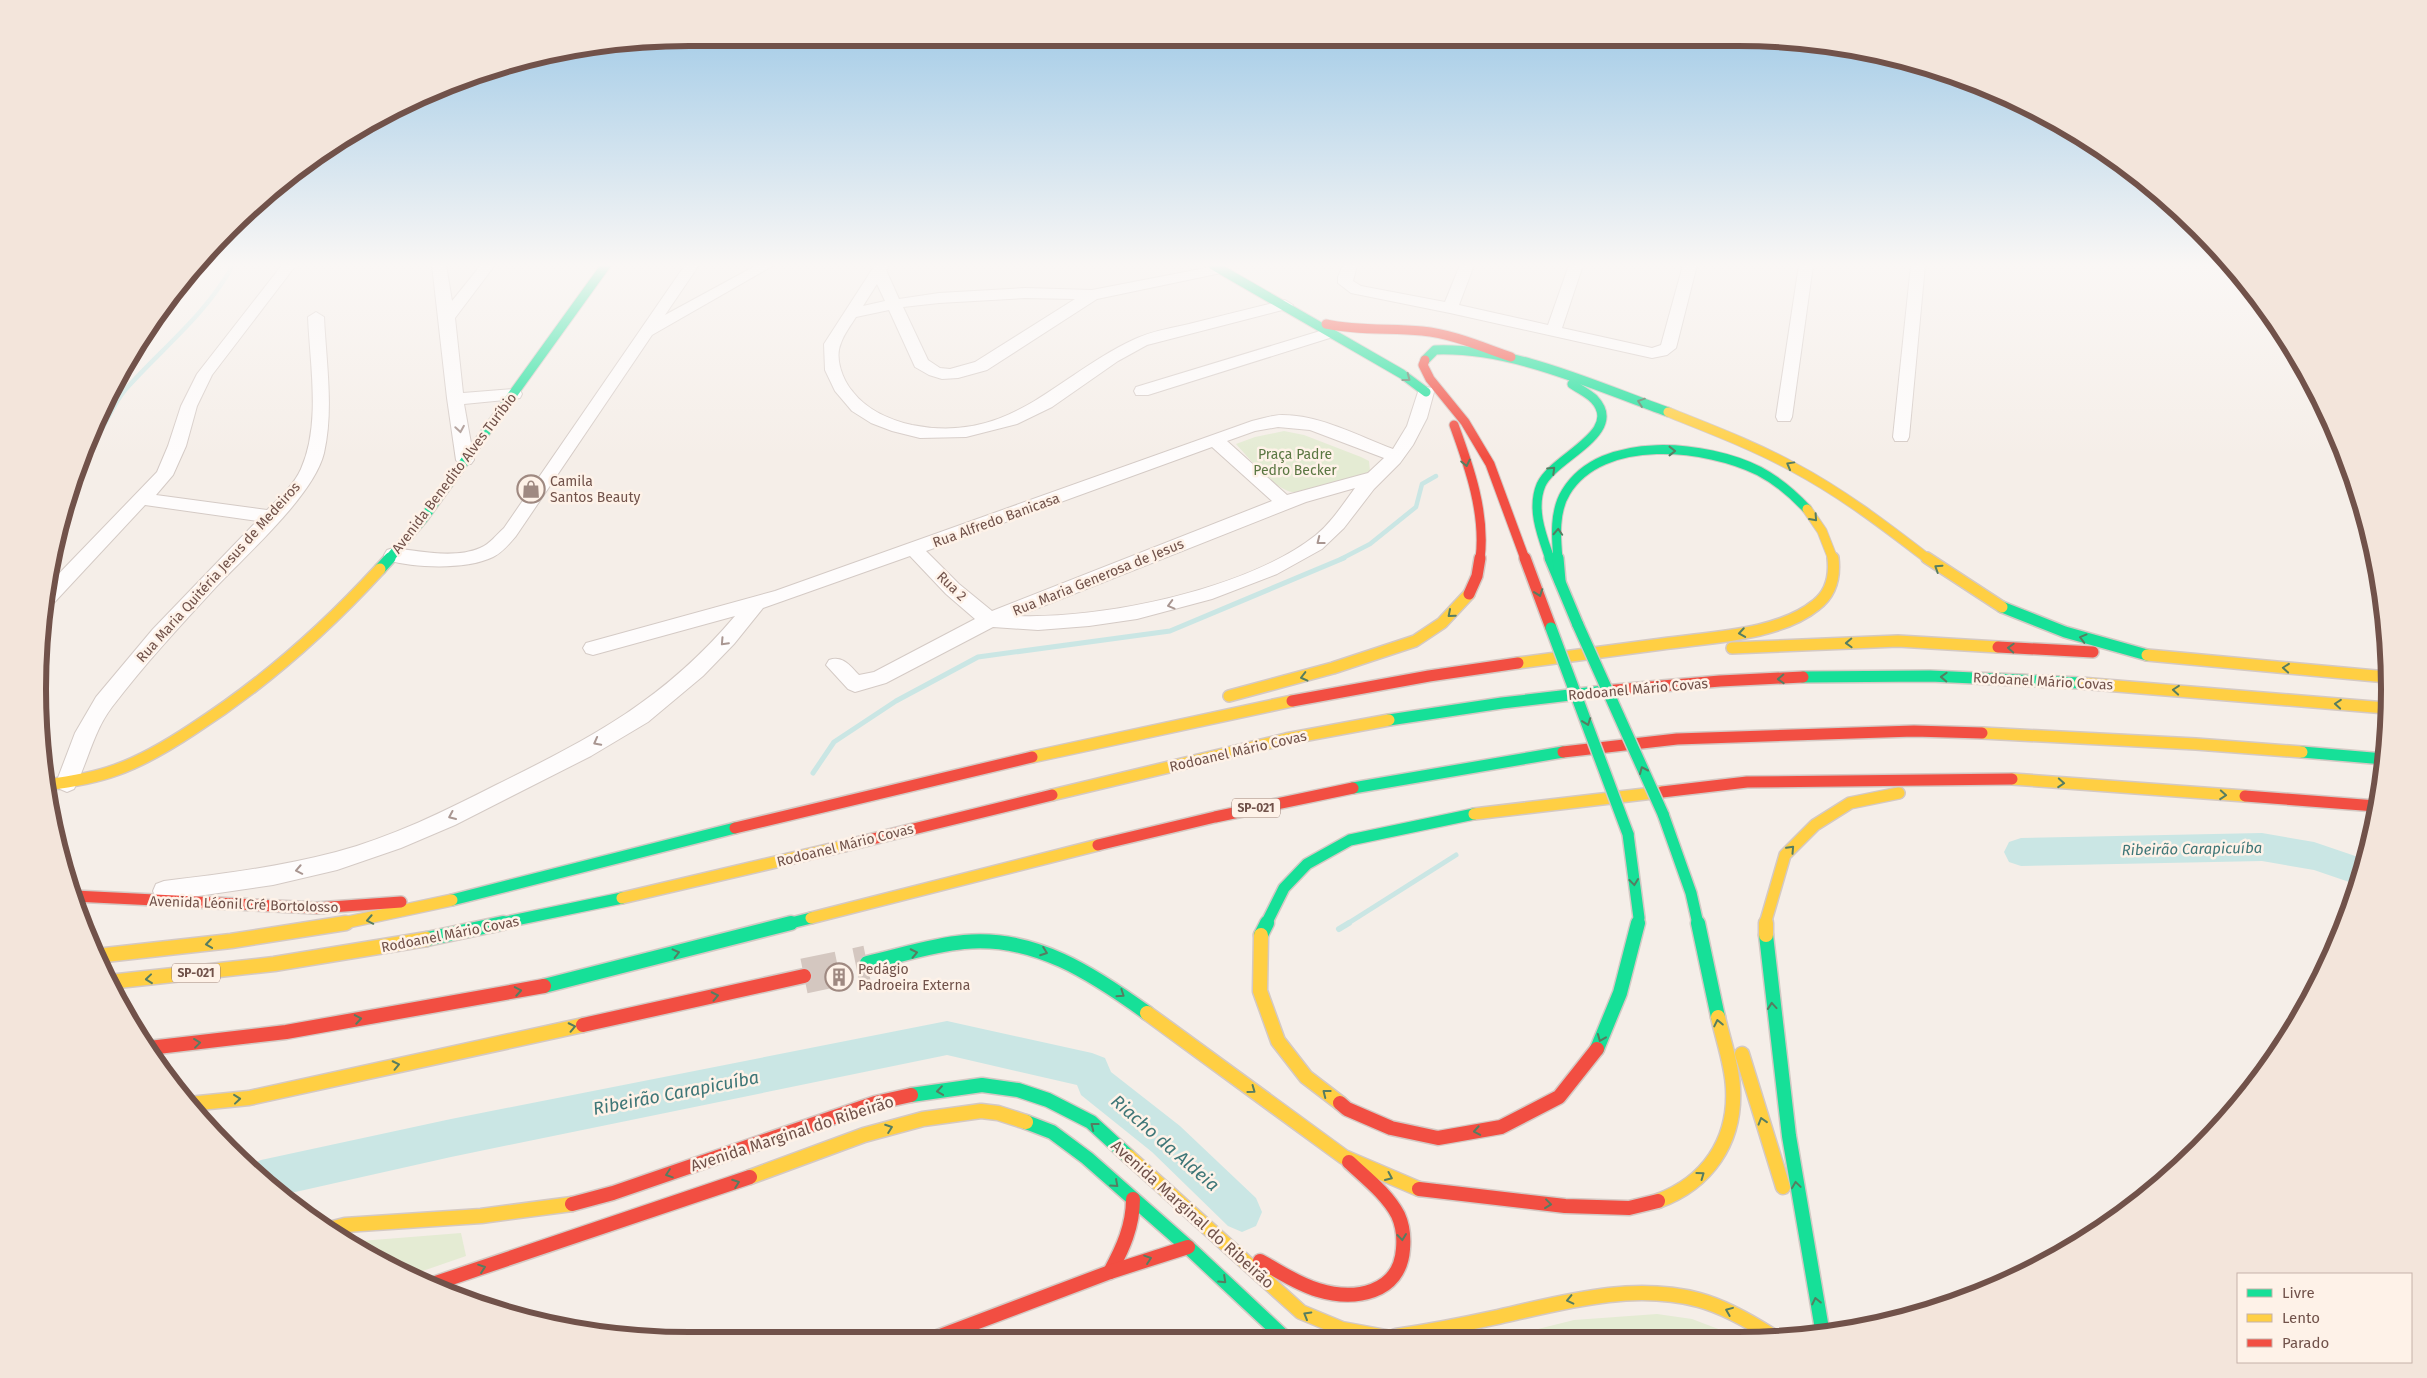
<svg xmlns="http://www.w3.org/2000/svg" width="2427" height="1378" font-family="'Fira Sans',sans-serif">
	<rect width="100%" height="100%" fill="#f5eee8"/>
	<g fill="#e4ebd3">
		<path d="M1284,431L1304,435L1361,457L1369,461L1370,471C1356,479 1308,493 1292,492C1275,490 1247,456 1236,444L1255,437Z"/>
		<path d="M461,1233L466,1256L414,1274L363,1253L348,1242Z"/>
		<path d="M1657,1314L1692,1319L1734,1335L1510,1336L1574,1320Z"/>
	</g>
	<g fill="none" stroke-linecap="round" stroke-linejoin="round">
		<g stroke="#cae6e4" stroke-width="4.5">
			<path d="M86,452C103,435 109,409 125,390C162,348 206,315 233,265"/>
			<path d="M1341,559L1370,544L1416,507L1422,484L1436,476"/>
		</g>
		<g stroke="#cae6e4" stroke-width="5">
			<path d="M813,773L834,742L896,701L978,657L1170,631L1344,558"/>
			<path d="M1347,924L1456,855"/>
		</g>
		<path stroke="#cae6e4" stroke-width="6" d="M1339,929L1349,923"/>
		<g fill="#cae6e4" fill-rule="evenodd">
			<path d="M2262,833L2314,842L2364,859L2358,885L2314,870L2262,861L2021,866L2009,862L2004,852L2009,842L2021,838Z"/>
			<path d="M947,1021L1092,1053L1105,1058L1111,1072L1180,1126L1256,1198L1262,1212L1256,1226L1242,1232L1228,1226L1152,1152L1081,1095L1077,1085L947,1055L451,1157L282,1195L260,1179L247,1166L261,1160L451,1119Z"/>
		</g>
		<path stroke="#d4c7c0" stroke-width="35" stroke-dasharray="35 18" stroke-linecap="butt" d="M804,976L867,963"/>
		<g stroke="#d4cac5" stroke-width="2">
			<g id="street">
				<path d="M282,265H296L212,375L197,406L186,446L173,475L156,495L267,510C279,498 294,485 301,469C321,424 310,365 308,317L316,312L324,317C326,361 334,409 324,453C314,495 247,554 216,587C180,626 144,665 112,707C93,732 88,762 74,789L67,792L60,789L56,783L75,733L96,697L153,629L257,521L145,505L51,606L44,608L47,586L157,472L168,446L181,406L197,374Z"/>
				<path d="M432,265H446L452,301L481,265H495L455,318L463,393L514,389L520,390L522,394L520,398L514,399L464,404L474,460L471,464H459L456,460L447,398Z"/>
				<path d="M685,265H699L665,315L757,265H774L652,335L516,536C509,544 503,552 493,557C466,570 415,568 387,560L384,555L387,550L393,548C419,551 455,559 480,548C490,544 496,535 504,528Z"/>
				<path d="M875,265H889L886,270L899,299L939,293L1025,288L1092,290L1221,265L1228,269L1221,273L1097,299L987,370L958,378L942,379L929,375L915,367L889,310L856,317C851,325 844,334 841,343C834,358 843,381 853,392C867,410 890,420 912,425C1011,445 1056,375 1135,339C1152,331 1171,328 1189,324C1221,316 1253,308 1285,300L1293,305L1290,308L1147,345L1118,361L1052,407L1017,424L966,437L920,438L892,431L871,423L852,411L835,391L825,370L824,344ZM877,284L885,301L863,306ZM1025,298L1075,299L975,362L950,369L940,368L928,360L903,307L939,303Z"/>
				<path d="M1343,265H1357L1353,281L1361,286L1445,302L1460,265H1474L1459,305L1548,325L1569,265H1583L1562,328L1652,348L1661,345L1683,265H1697L1676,348L1667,355L1652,358L1450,313L1351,293L1338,283V277Z"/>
				<path d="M1799,265H1813L1792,417L1790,421H1778L1776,417Z"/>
				<path d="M1911,265H1925L1909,437L1907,441H1895L1893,437Z"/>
				<path d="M1330,328L1338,333L1336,336L1148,395H1136L1134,391L1136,387Z"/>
				<path d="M1426,387L1432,388L1434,392L1427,418L1413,445L1400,463L1374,489L1344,528L1322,549L1277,574L1212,599L1137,619L1089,626L1038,630L993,627L886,683L855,692L848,689L826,665L829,660C843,655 850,666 859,675L874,672L975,619L946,594L910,556L763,608L734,644L703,676L648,722L591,756L455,825L401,848L337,870L273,885L164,901L156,898L153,891L156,884L164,881C222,874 279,867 336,852C392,837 445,811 496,785C593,737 664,700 735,616L593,655L586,653L583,648L586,643L775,591L1252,421C1262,419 1272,415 1282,415C1321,415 1358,436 1393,449L1407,426L1418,392L1420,388ZM1278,427L1310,430L1384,458L1368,473L1287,495L1227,441L1255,431ZM1212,447L1272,501L992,611L959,584L926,551ZM1355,488C1343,504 1332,522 1316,535C1248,589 1104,619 1018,616L1306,502Z"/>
			</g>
		</g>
		<g stroke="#d4c9c4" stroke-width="11">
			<g id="fast-far2">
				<path d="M1213,265L1402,374L1426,392"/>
				<path d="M1425,360L1435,350C1513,347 1595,386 1668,412"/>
				<path d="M389,559L423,519L606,265"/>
				<path d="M1550,559C1542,536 1531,509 1541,485C1553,457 1626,433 1594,399C1588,393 1579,389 1572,384"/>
				<path d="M1558,559C1556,537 1554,511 1566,492C1602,433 1707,445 1759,471C1778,481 1793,494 1807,509"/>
			</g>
		</g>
		<g stroke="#d4c9c4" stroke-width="14">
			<g id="fast-far1">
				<path d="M1550,558L1578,625"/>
				<path d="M1558,558L1560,581"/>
				<path d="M380,569L390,558"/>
				<path d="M2002,607L2065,632L2147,655"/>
				<path d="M1803,677L1930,676L2080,683"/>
				<path d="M1389,720L1502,703L1604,691"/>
				<path d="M2302,752L2384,759"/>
				<path d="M1353,788L1563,752"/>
				<path d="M1663,814L1691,893L1698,924"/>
				<path d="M1628,834L1639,918L1637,924"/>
				<path d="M452,900L735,828"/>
				<path d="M497,924L622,898"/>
				<path d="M787,924L811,918"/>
				<path d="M1266,924L1284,888L1307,864L1350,840L1474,814"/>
			</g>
		</g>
		<g stroke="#d4c9c4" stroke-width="17">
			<g id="fast">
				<path d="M1698,923L1718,1017"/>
				<path d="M1261,935L1267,923"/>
				<path d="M1766,935L1789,1136L1823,1335"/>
				<path d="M427,939L503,923"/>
				<path d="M867,963C899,956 931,945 964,942C1034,935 1093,974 1147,1013"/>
				<path d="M544,986L791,923"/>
				<path d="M1597,1049L1620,993L1638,923"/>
				<path d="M911,1095L982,1085L1018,1090L1048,1100L1091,1122L1128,1156"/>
				<path d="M1026,1122L1052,1132L1087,1158L1188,1247L1284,1337"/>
			</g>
		</g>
		<g stroke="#d4c9c4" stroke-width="11">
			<g id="slow-far2">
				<path d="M1668,412C1710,429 1753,445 1793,467C1842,493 1885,526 1928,559"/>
				<path d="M1807,509L1822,531L1833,559"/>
			</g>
		</g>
		<g stroke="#d4c9c4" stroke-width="14">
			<g id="slow-far1">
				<path d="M1927,558L2002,607"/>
				<path d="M1732,648L1898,641L1998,647"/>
				<path d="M2147,655L2387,677"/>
				<path d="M1518,663C1566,657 1614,650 1662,644C1709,637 1778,636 1816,605C1832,593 1835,576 1833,558"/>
				<path d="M2080,683L2386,708"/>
				<path d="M1229,696L1333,668L1415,641L1442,623L1469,594"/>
				<path d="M1982,733L2196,744L2302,752"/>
				<path d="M1032,757L1292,701"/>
				<path d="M2012,779L2245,796"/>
				<path d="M46,785C70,782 94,778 116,770C144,760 169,745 193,729C263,684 324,630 380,569"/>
				<path d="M1052,795L1286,739L1389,720"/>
				<path d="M1474,814L1662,792"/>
				<path d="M622,898L844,846"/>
				<path d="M811,918L1098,845"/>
				<path d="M339,924L452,900"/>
				<path d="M1765,924L1785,855L1815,825L1850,803L1899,793"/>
			</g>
		</g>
		<g stroke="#d4c9c4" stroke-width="17">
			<g id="slow">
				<path d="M1766,923V935"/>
				<path d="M1261,935L1260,991L1278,1041L1306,1077L1340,1103"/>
				<path d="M96,956L231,941L346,923"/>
				<path d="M109,982L274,964L427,939"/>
				<path d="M1147,1013L1344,1157L1419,1189"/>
				<path d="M1742,1054L1783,1187"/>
				<path d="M189,1104L249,1098L583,1025"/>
				<path d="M1128,1156L1301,1312L1342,1329L1386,1337"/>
				<path d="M750,1177L864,1135L923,1119L981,1111L998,1113L1026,1122"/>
				<path d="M1658,1201C1707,1183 1736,1142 1733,1088C1732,1064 1723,1040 1718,1017"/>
				<path d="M329,1229L345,1225L481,1216L572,1204"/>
				<path d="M1396,1336C1429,1331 1461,1325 1493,1318C1561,1303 1630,1282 1699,1300C1725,1307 1749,1321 1771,1335"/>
			</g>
		</g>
		<g stroke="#d4c9c4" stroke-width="11">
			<g id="jam-far2">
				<path d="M1326,324C1358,331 1390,328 1422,331C1453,334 1482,347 1511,357"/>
				<path d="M1425,360L1423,365L1430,379L1465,422L1490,464L1525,559"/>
				<path d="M1454,425C1469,466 1486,514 1480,559"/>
			</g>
		</g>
		<g stroke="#d4c9c4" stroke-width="14">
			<g id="jam-far1">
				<path d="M1525,558L1551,628"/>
				<path d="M1469,594L1477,576L1480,558"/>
				<path d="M1998,647L2093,652"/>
				<path d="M1604,691L1720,681L1803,677"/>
				<path d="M1292,701L1429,676L1518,663"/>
				<path d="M1563,752L1677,739L1914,731L1982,733"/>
				<path d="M1662,792L1747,782L2012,779"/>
				<path d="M2245,796L2376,806"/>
				<path d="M735,828L1032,757"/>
				<path d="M1098,845L1215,817L1353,788"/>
				<path d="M844,846L1052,795"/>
				<path d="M74,896L317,908L401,902"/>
			</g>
		</g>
		<g stroke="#d4c9c4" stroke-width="17">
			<g id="jam">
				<path d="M583,1025L804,976"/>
				<path d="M149,1048L286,1032L544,986"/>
				<path d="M1340,1103L1347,1109L1391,1128L1438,1138L1501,1127L1559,1097L1597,1049"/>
				<path d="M1419,1189L1565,1206L1629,1208L1658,1201"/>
				<path d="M572,1204L613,1193L875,1103L911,1095"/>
				<path d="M1260,1261C1279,1271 1297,1284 1318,1290C1354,1301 1400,1294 1403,1249C1404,1238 1403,1226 1398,1215C1387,1194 1366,1178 1349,1162"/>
				<path d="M1110,1272C1123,1248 1133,1226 1133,1199"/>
				<path d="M436,1283L750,1177"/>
				<path d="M935,1338L1110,1272L1188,1247"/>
			</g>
		</g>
		<use href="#street" fill="#fefcfc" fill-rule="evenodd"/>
		<use href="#fast-far2" stroke="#16e098" stroke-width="9"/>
		<use href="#fast-far1" stroke="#16e098" stroke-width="11"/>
		<use href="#fast" stroke="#16e098" stroke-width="14"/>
		<use href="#slow-far2" stroke="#ffcf43" stroke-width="9"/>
		<use href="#slow-far1" stroke="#ffcf43" stroke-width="11"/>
		<use href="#slow" stroke="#ffcf43" stroke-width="14"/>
		<use href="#jam-far2" stroke="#f24e42" stroke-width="9"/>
		<use href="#jam-far1" stroke="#f24e42" stroke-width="11"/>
		<use href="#jam" stroke="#f24e42" stroke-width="14"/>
		<g stroke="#d4c9c5" stroke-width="14" stroke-linecap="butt">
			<g id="fast-bridge">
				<path d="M1578,625L1663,814"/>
				<path d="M1551,628L1628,834"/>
			</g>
		</g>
		<use href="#fast-bridge" stroke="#16e098" stroke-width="11"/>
	</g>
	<defs><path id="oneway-chevron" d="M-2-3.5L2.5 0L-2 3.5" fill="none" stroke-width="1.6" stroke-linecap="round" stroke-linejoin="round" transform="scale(1.25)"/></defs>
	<g stroke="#567d61">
		<use href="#oneway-chevron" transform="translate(1407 378) rotate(37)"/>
		<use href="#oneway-chevron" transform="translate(1641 402) rotate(-161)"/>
		<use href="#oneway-chevron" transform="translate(1672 451)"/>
		<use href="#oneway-chevron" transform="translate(1466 463) rotate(78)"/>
		<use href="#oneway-chevron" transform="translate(1790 465) rotate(-151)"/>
		<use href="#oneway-chevron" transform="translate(1552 470) rotate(-44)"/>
		<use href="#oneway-chevron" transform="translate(1814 518) rotate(48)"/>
		<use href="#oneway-chevron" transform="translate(1558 532) rotate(-87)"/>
		<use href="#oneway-chevron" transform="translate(1938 568) rotate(-147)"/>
		<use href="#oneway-chevron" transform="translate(1539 593) rotate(70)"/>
		<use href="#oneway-chevron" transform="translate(1451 614) rotate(139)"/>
		<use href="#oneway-chevron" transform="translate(1742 633) rotate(171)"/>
		<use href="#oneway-chevron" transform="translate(2083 638) rotate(-165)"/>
		<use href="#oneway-chevron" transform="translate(1849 643) rotate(178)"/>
		<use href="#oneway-chevron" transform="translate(2011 648) rotate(-177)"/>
		<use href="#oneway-chevron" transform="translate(2286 668) rotate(-175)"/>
		<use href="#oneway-chevron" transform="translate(1304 677) rotate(166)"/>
		<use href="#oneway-chevron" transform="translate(1944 677) rotate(-178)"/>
		<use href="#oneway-chevron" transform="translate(1781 679) rotate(178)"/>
		<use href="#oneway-chevron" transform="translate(2176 690) rotate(-175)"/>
		<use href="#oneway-chevron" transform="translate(2338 704) rotate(-175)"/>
		<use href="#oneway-chevron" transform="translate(1587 722) rotate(70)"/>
		<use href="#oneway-chevron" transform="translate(1643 770) rotate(-114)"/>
		<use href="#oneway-chevron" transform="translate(2061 783) rotate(4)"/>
		<use href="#oneway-chevron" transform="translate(2223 795) rotate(4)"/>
		<use href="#oneway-chevron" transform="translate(1791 849) rotate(-47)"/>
		<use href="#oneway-chevron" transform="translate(1634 882) rotate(83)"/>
		<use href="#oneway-chevron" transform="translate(370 920) rotate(169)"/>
		<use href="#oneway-chevron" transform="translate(209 944) rotate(172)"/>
		<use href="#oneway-chevron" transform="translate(1044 952) rotate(20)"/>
		<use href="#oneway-chevron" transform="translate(676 953) rotate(-14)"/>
		<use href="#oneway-chevron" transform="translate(914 953) rotate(-12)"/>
		<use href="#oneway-chevron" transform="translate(149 979) rotate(174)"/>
		<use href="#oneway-chevron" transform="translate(518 991) rotate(-10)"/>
		<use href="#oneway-chevron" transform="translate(1121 994) rotate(34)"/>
		<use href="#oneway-chevron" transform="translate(715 996) rotate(-12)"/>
		<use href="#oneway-chevron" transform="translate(1772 1006) rotate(-95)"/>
		<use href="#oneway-chevron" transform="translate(358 1019) rotate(-10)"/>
		<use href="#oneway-chevron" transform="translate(1718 1023) rotate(-102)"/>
		<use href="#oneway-chevron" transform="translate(572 1027) rotate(-12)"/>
		<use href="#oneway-chevron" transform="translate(1601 1038) rotate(112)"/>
		<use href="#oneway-chevron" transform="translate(197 1043) rotate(-7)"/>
		<use href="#oneway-chevron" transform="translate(396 1065) rotate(-12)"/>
		<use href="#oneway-chevron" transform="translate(1252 1090) rotate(36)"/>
		<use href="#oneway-chevron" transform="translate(940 1091) rotate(172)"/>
		<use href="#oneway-chevron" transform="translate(1326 1093) rotate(-142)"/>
		<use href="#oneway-chevron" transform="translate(237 1099) rotate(-6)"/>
		<use href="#oneway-chevron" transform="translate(1762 1121) rotate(-107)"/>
		<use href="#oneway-chevron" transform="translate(1094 1126) rotate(-142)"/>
		<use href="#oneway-chevron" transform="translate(889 1128) rotate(-20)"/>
		<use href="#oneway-chevron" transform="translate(1477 1131) rotate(170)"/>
		<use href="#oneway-chevron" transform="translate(669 1174) rotate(161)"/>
		<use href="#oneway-chevron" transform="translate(1701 1175) rotate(-36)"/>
		<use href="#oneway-chevron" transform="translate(1389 1177) rotate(24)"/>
		<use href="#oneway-chevron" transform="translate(736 1183) rotate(-20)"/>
		<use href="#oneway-chevron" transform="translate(1115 1184) rotate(42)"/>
		<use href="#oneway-chevron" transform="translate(1796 1185) rotate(-98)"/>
		<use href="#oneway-chevron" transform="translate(1548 1204) rotate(7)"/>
		<use href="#oneway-chevron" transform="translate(1402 1237) rotate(83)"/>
		<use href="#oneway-chevron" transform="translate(1148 1259) rotate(-19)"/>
		<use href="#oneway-chevron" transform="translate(482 1268) rotate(-19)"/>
		<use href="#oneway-chevron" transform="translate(1223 1280) rotate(43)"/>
		<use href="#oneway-chevron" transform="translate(1570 1300) rotate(167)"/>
		<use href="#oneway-chevron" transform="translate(1816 1301) rotate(-102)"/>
		<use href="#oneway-chevron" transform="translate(1729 1311) rotate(-158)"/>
		<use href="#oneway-chevron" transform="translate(1307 1315) rotate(-150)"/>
	</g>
	<g stroke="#a99691">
		<use href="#oneway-chevron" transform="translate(460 429) rotate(81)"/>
		<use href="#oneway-chevron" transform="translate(1320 541) rotate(142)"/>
		<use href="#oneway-chevron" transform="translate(1171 605) rotate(165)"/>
		<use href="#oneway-chevron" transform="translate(724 642) rotate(133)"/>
		<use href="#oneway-chevron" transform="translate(597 742) rotate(152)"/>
		<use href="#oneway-chevron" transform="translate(452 816) rotate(156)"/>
		<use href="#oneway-chevron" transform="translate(299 870) rotate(169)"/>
	</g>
	<linearGradient id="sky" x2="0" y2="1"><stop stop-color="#9cc8e6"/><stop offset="0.58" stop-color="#faf7f5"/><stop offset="1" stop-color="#faf7f5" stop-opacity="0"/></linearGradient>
	<rect width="2427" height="457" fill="url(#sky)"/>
	<defs>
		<g id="shop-ring" transform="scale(1.4375)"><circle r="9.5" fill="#fef2e8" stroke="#9f8981" stroke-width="1.5"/><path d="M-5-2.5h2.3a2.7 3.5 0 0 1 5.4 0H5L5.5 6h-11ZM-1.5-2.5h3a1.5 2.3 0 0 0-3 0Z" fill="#9f8981"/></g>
		<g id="building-ring" transform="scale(1.4375)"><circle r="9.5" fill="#fef2e8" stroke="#9f8981" stroke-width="1.5"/><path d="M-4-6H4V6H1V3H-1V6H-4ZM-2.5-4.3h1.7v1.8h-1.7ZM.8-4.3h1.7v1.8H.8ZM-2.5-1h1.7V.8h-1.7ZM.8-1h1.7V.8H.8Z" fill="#9f8981"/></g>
	</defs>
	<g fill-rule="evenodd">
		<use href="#shop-ring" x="531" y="489"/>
		<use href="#building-ring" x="839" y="977"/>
	</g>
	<g text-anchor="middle" stroke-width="5" stroke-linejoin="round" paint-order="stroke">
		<g fill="#fef2e8" stroke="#9b8279" stroke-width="1">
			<rect x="1232" y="798.5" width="48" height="19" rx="4"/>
			<rect x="172" y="963.5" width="48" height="19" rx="4"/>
		</g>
		<g font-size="12" font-weight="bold" fill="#71524a">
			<text x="1256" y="812">SP-021</text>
			<text x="196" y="977">SP-021</text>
		</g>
		<g font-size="14" fill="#5a7742" stroke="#fef2e8">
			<text x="1295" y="459">Praça Padre<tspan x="1295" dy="16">Pedro Becker</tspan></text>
		</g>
		<g font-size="14" fill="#71524a" stroke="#fef2e8">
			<text transform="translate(454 473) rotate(-53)" y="5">Avenida Benedito Alves Turíbio</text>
			<text transform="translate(996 520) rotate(-20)" y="5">Rua Alfredo Banicasa</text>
			<text transform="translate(218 572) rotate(-48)" y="5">Rua Maria Quitéria Jesus de Medeiros</text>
			<text transform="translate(1098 577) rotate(-22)" y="5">Rua Maria Generosa de Jesus</text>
			<text transform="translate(952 586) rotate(44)" y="5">Rua 2</text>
			<text transform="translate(2043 681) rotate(3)" y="5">Rodoanel Mário Covas</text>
			<text transform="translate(1638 689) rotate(-5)" y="5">Rodoanel Mário Covas</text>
			<text transform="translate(1238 751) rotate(-13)" y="5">Rodoanel Mário Covas</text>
			<text transform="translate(845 845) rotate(-14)" y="5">Rodoanel Mário Covas</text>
			<text transform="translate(244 904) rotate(2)" y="5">Avenida Léonil Cré Bortolosso</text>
			<text transform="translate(450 934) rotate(-11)" y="5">Rodoanel Mário Covas</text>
		</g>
		<g font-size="14" fill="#71524a" stroke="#fef2e8" text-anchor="start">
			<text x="550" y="486">Camila<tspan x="550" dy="16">Santos Beauty</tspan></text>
			<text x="858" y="974">Pedágio<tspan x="858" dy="16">Padroeira Externa</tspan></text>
		</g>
		<g font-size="15" font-style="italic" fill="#3e7677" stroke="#fef2e8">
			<text transform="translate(2192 849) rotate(-1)" y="5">Ribeirão Carapicuíba</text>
		</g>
		<g font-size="16" fill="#71524a" stroke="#fef2e8">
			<text transform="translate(792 1133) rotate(-18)" y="6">Avenida Marginal do Ribeirão</text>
			<text transform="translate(1193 1214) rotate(42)" y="6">Avenida Marginal do Ribeirão</text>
		</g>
		<g font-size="18" font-style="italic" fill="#3e7677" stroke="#fef2e8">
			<text transform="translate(676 1093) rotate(-11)" y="6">Ribeirão Carapicuíba</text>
			<text transform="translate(1165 1143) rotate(41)" y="6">Riacho da Aldeia</text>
		</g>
	</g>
	<path d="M0 0H2427V1378H0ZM689 46H1738A643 643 0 0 1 2381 689V689A643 643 0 0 1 1738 1332H689A643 643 0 0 1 46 689V689A643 643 0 0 1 689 46Z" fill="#f3e5db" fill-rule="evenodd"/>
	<path fill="none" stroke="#71524a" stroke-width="6" d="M689 46H1738A643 643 0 0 1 2381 689V689A643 643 0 0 1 1738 1332H689A643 643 0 0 1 46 689V689A643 643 0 0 1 689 46Z"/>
	<rect x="2237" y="1273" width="175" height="90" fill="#fef2e8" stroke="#c6b2a9"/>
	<rect x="2247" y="1289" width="25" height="8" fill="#16e098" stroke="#c6b2a9"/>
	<text x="2282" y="1298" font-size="15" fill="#71524a">Livre</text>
	<rect x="2247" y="1314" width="25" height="8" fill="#ffcf43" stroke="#c6b2a9"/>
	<text x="2282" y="1323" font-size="15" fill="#71524a">Lento</text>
	<rect x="2247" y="1339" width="25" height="8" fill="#f24e42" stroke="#c6b2a9"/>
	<text x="2282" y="1348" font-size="15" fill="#71524a">Parado</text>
</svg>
